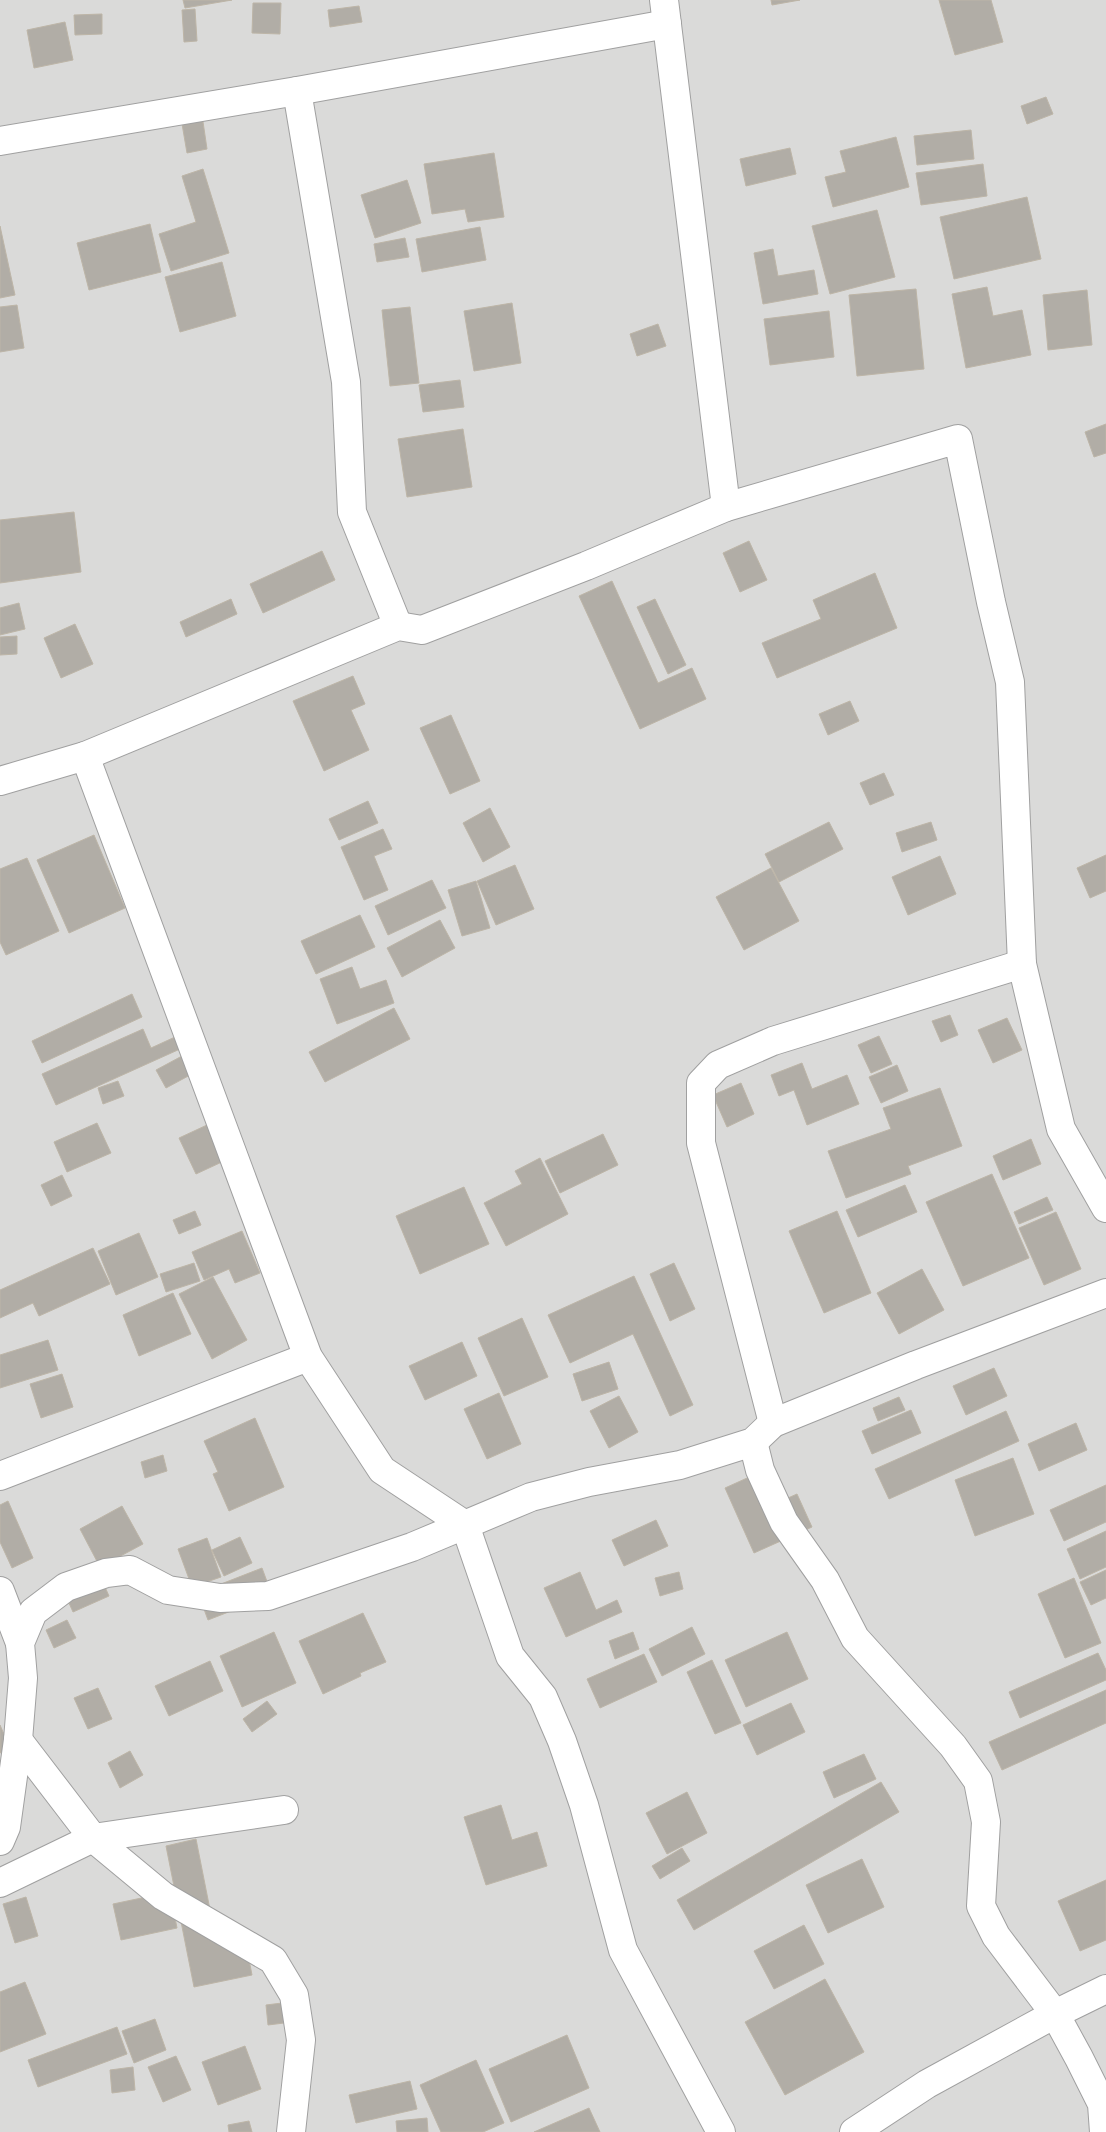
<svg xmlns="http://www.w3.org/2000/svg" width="1106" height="2132" font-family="Barlow,sans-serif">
	<rect width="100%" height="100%" fill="#edebe3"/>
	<rect fill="#dadad9" x="0" y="0" width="1106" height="2132"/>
	<g fill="#b1ada6" stroke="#bdb5a7">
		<path d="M183,0H232L185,8Z"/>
		<path d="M771,0H800L772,5Z"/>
		<path d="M939,0H991L1003,42L955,55Z"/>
		<path d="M253,3H281L280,34L252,33Z"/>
		<path d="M359,6L362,22L330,27L328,10Z"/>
		<path d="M195,9L197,41L184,42L182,10Z"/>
		<path d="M102,14V34L75,35L74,15Z"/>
		<path d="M65,22L73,60L34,68L27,30Z"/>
		<path d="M1046,97L1053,114L1027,124L1021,106Z"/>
		<path d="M202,115L207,149L187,153L181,118Z"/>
		<path d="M971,130L974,159L917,165L914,136Z"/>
		<path d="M896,137L909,187L833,207L825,177L846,172L840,151Z"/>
		<path d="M790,148L796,174L746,186L740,159Z"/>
		<path d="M494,153L504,217L468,222L465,209L432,214L424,164Z"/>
		<path d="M983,164L987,196L921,205L916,173Z"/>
		<path d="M203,169L229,253L171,271L159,234L196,222L182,176Z"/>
		<path d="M407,180L421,223L375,238L361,195Z"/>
		<path d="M1027,197L1041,259L954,279L940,217Z"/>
		<path d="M877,210L895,277L830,294L812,226Z"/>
		<path d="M150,224L161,272L89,290L77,243Z"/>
		<path d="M0,226L15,295L0,298Z"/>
		<path d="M480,227L486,260L422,272L416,239Z"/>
		<path d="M405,238L409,257L377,262L374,244Z"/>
		<path d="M773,249L778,276L814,270L818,294L763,304L754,253Z"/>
		<path d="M222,262L236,316L180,332L165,277Z"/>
		<path d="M987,287L993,316L1022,310L1031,355L966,368L952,294Z"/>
		<path d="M916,289L924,369L857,376L849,295Z"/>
		<path d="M1087,290L1092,345L1048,350L1043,295Z"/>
		<path d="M512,303L521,363L474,371L464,311Z"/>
		<path d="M17,305L24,348L0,352V307Z"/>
		<path d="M410,307L419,383L390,386L382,310Z"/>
		<path d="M829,311L834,357L770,365L764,319Z"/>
		<path d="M658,324L666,346L637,356L630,334Z"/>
		<path d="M460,380L464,407L423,412L419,385Z"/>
		<path d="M1106,424V453L1094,457L1085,432Z"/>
		<path d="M463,429L472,487L407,497L398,439Z"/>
		<path d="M74,512L81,572L0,583V520Z"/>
		<path d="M749,541L767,580L740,592L723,553Z"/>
		<path d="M322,551L335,580L263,613L250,584Z"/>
		<path d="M875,573L897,628L777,678L762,643L821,619L813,600Z"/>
		<path d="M612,581L658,683L692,668L706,699L640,729L579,596Z"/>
		<path d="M231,599L237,614L186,637L180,622Z"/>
		<path d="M655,599L686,665L668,674L637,607Z"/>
		<path d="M19,603L25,629L0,635V608Z"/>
		<path d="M75,624L93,664L61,678L44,638Z"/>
		<path d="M17,636V654L0,655V637Z"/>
		<path d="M353,676L365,704L351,710L369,750L324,771L293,701Z"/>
		<path d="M850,701L859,721L828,735L819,714Z"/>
		<path d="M451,715L480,781L450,794L420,728Z"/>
		<path d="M884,773L894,795L870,805L860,783Z"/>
		<path d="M368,801L378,823L339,840L329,819Z"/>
		<path d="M490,808L510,847L483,862L463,823Z"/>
		<path d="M829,822L843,849L779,882L765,854Z"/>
		<path d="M931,822L937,840L902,852L896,833Z"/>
		<path d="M383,829L392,849L374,856L388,890L364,900L341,847Z"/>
		<path d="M94,835L125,908L69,933L37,860Z"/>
		<path d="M1106,855V891L1090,898L1077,868Z"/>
		<path d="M940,856L956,894L908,915L892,877Z"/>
		<path d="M27,858L59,931L6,955L0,942V869Z"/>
		<path d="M515,865L534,909L496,925L477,881Z"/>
		<path d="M771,868L799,921L744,950L716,897Z"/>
		<path d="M432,880L446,908L388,935L375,906Z"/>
		<path d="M476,881L490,928L462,936L448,890Z"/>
		<path d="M360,915L375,947L316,974L301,941Z"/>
		<path d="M440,920L455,948L402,977L387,948Z"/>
		<path d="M352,967L360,989L386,980L394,1003L337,1024L320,979Z"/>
		<path d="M132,994L142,1017L42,1063L32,1041Z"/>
		<path d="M394,1008L410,1039L325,1082L309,1052Z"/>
		<path d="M950,1015L958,1035L941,1042L932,1021Z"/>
		<path d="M1007,1018L1022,1050L993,1063L978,1030Z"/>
		<path d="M143,1029L151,1048L175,1037L180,1049L56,1105L42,1074Z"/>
		<path d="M879,1036L892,1064L871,1073L858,1045Z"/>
		<path d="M182,1056L192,1074L166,1088L156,1070Z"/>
		<path d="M802,1063L812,1089L847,1075L859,1104L807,1125L794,1090L779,1096L771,1075Z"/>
		<path d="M897,1065L908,1091L881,1103L869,1077Z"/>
		<path d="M118,1081L124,1096L103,1104L98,1088Z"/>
		<path d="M741,1083L754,1114L727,1127L713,1095Z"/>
		<path d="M940,1088L962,1146L908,1166L911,1174L846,1198L828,1151L891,1129L883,1108Z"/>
		<path d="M97,1123L111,1153L67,1172L54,1142Z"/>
		<path d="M207,1125L224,1161L196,1174L179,1138Z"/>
		<path d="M603,1134L618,1165L560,1193L545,1161Z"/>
		<path d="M1031,1139L1041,1164L1003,1180L993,1156Z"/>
		<path d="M540,1158L568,1214L506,1246L484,1203L522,1184L515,1171Z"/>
		<path d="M992,1174L1029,1258L963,1286L926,1202Z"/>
		<path d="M62,1175L72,1196L51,1206L41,1185Z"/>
		<path d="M905,1185L917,1212L858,1237L846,1210Z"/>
		<path d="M464,1187L489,1244L420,1274L396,1216Z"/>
		<path d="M1047,1197L1053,1210L1019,1224L1014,1212Z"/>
		<path d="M195,1211L201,1225L179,1234L173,1220Z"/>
		<path d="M837,1211L871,1293L824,1313L789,1231Z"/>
		<path d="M1056,1212L1081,1269L1044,1285L1019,1228Z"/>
		<path d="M242,1231L260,1273L235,1283L229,1269L204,1280L192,1252Z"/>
		<path d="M139,1233L158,1277L116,1295L98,1251Z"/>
		<path d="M93,1248L110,1284L39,1316L33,1303L0,1318V1290Z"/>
		<path d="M194,1263L200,1281L166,1292L160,1274Z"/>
		<path d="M674,1263L695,1309L670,1321L650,1274Z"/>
		<path d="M922,1269L944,1310L899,1334L877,1293Z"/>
		<path d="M634,1276L693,1405L670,1416L633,1334L570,1363L548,1315Z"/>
		<path d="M213,1277L247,1340L212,1359L179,1294Z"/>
		<path d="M173,1293L191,1334L139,1356L123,1315Z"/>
		<path d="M522,1318L548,1377L504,1396L478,1338Z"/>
		<path d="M48,1340L58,1370L0,1388V1355Z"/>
		<path d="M462,1342L477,1376L425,1400L409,1366Z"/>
		<path d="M609,1362L618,1389L582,1401L573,1374Z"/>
		<path d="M994,1368L1007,1396L966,1415L953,1386Z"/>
		<path d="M62,1374L73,1407L41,1418L30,1384Z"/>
		<path d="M499,1393L521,1444L487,1459L464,1409Z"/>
		<path d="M619,1396L638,1432L609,1448L590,1411Z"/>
		<path d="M899,1397L905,1410L878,1421L873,1408Z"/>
		<path d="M911,1410L921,1433L872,1454L862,1431Z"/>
		<path d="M1006,1411L1019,1441L889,1499L875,1469Z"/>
		<path d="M255,1418L284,1487L229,1511L213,1474L218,1472L204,1441Z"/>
		<path d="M1076,1423L1087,1450L1039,1471L1028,1444Z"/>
		<path d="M163,1455L167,1471L145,1478L141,1462Z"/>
		<path d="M1013,1458L1034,1514L975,1536L955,1480Z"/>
		<path d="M756,1474L770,1506L797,1494L812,1527L754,1553L725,1488Z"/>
		<path d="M1106,1485V1522L1064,1541L1050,1510Z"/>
		<path d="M8,1501L33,1558L12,1568L0,1542V1505Z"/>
		<path d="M122,1506L143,1544L100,1567L80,1529Z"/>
		<path d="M656,1520L668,1546L624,1566L612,1540Z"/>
		<path d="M1106,1531V1567L1080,1579L1067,1549Z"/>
		<path d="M240,1537L252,1563L224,1576L212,1550Z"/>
		<path d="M207,1538L221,1577L192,1587L178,1549Z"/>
		<path d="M262,1568L272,1595L208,1620L198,1593Z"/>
		<path d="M97,1569L109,1596L73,1612L61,1585Z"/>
		<path d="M1106,1570V1598L1091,1605L1080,1582Z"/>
		<path d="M580,1572L596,1610L617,1600L622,1612L566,1637L544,1588Z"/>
		<path d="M679,1572L683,1589L660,1596L655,1578Z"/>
		<path d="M1074,1578L1101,1643L1065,1658L1038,1594Z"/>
		<path d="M363,1613L386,1662L360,1673L361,1676L323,1694L299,1641Z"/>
		<path d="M67,1620L76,1638L54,1648L46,1630Z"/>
		<path d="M692,1627L705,1654L662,1676L649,1649Z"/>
		<path d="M274,1632L296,1683L242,1707L220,1656Z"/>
		<path d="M633,1632L639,1649L615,1659L609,1641Z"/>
		<path d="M787,1632L808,1679L746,1707L725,1660Z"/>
		<path d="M1098,1653L1106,1670V1680L1020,1718L1009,1692Z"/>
		<path d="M644,1654L657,1682L600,1708L587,1679Z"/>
		<path d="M712,1660L741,1723L715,1734L687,1672Z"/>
		<path d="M210,1661L223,1691L169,1716L155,1686Z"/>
		<path d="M98,1688L112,1719L88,1729L74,1698Z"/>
		<path d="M1106,1690V1723L1002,1770L989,1742Z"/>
		<path d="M267,1701L277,1714L252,1732L243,1719Z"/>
		<path d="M791,1703L805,1732L757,1755L743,1725Z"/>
		<path d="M0,1725L10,1748L0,1753Z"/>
		<path d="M130,1751L143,1775L120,1788L108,1763Z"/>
		<path d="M864,1754L876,1779L834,1798L823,1772Z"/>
		<path d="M881,1782L899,1812L694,1930L677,1900Z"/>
		<path d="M687,1792L707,1833L667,1854L646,1813Z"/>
		<path d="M501,1805L512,1840L537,1832L547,1866L486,1885L464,1817Z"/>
		<path d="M196,1839L216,1940L244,1934L252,1975L194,1987L166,1846Z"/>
		<path d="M682,1848L690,1861L660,1879L652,1866Z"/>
		<path d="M862,1859L884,1907L828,1933L806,1885Z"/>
		<path d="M1106,1880V1940L1080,1951L1058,1901Z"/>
		<path d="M170,1892L177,1928L121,1940L113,1904Z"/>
		<path d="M26,1897L38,1936L15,1943L3,1904Z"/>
		<path d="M804,1925L824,1964L774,1989L754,1951Z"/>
		<path d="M825,1979L864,2052L785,2095L745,2022Z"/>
		<path d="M25,1982L46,2034L0,2052V1992Z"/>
		<path d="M290,2002L292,2022L268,2025L266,2005Z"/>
		<path d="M155,2019L166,2050L134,2063L122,2031Z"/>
		<path d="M117,2027L127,2054L38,2087L28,2060Z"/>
		<path d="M567,2035L589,2088L511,2122L489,2069Z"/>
		<path d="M245,2046L261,2089L218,2105L202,2062Z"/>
		<path d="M176,2056L191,2090L163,2102L148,2067Z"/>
		<path d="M476,2060L504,2123L483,2132H441L420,2085Z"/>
		<path d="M133,2067L135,2090L112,2093L110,2070Z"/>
		<path d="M410,2081L417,2109L356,2123L349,2095Z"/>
		<path d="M589,2108L600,2132H534Z"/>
		<path d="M427,2118L428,2132H397L396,2121Z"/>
		<path d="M249,2121L252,2132H229L228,2125Z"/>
	</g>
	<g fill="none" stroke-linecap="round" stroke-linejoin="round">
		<g stroke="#a0a0a0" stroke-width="30">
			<g id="minor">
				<path d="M664,0L726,507"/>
				<path d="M297,91L346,382L352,512L398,626"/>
				<path d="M0,141L297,91L667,24"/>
				<path d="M85,756L308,1357L382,1470L465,1525L510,1656L543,1697L562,1741L584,1805L623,1950L721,2132"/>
				<path d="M0,781L85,756L398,626L422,630L586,566L726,507L958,439L991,602L1010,682L1022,964L1061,1129L1106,1208"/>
				<path d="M773,1423L701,1143V1083L718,1065L773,1041L1022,964"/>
				<path d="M753,1442L760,1470L784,1522L825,1580L855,1638L953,1746L978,1781L986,1822L981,1906L996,1936L1055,2014L1079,2058L1102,2104L1104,2132"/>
				<path d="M0,1476L308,1357"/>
				<path d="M0,1591L20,1643"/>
				<path d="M18,1740L93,1838L163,1896L273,1960L294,1995L301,2040L291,2132"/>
				<path d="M0,1841L6,1827L18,1740L23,1678L20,1643L33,1612L66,1587L106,1573L130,1570L168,1590L220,1598L268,1596L412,1547L531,1497L589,1482L680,1465L753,1442L773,1423L916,1365L1106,1293"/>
				<path d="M0,1883L93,1838L284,1810"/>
				<path d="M854,2132L927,2084L1055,2014L1106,1989"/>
			</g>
		</g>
		<use href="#minor" stroke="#fff" stroke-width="28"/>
	</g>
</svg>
